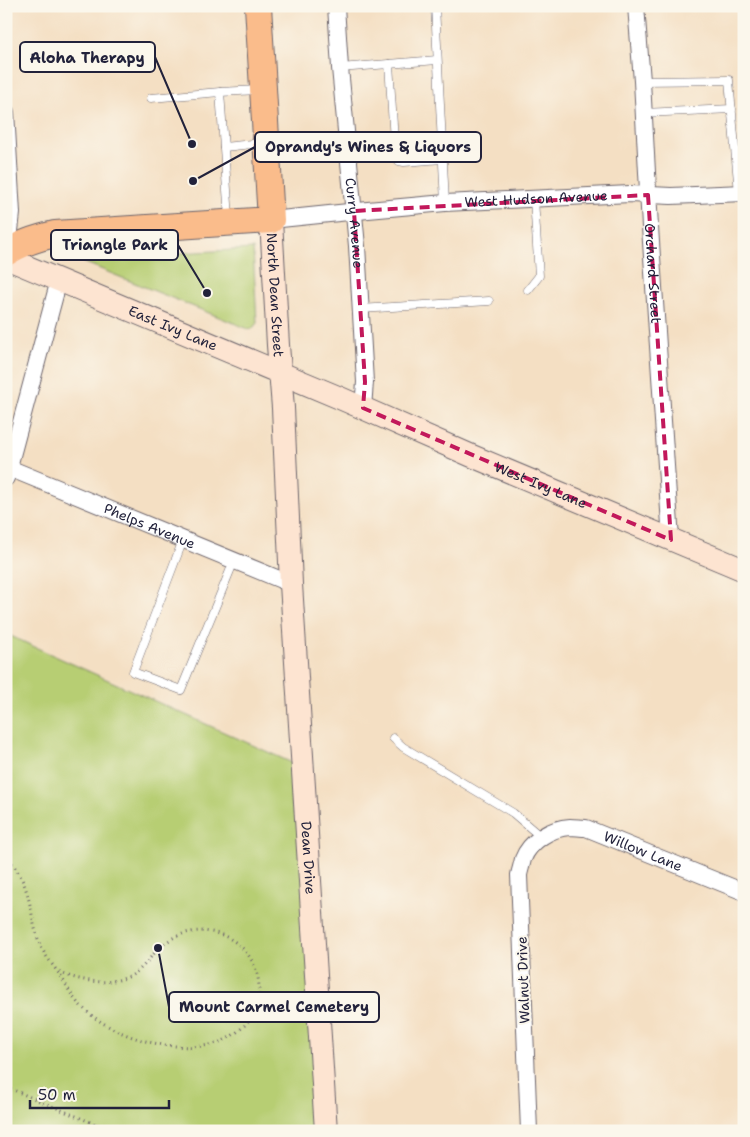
<svg xmlns="http://www.w3.org/2000/svg" width="750" height="1137" font-family="'Shantell Sans',sans-serif">
	<rect width="100%" height="100%" fill="#fbf7ec"/>
	<filter id="ink" filterUnits="userSpaceOnUse"><feTurbulence type="fractalNoise" baseFrequency=".02" numOctaves="2"/><feDisplacementMap in="SourceGraphic" scale="10" xChannelSelector="R" yChannelSelector="G"/><feConvolveMatrix kernelMatrix="1 2 1 2 8 2 1 2 1" color-interpolation-filters="sRGB"/></filter>
	<filter id="wash" filterUnits="userSpaceOnUse"><feTurbulence type="fractalNoise" baseFrequency=".0096" numOctaves="4" result="noise"/><feDisplacementMap in="SourceGraphic" scale="20" xChannelSelector="R" yChannelSelector="G"/><feGaussianBlur stdDeviation="1.12" result="paint"/><feColorMatrix in="noise" values="0 0 0 0 0 0 0 0 0 0 0 0 0 0 0 0 0 1.4 0 .05"/><feComposite in="paint" operator="in"/></filter>
	<g filter="url(#wash)">
		<rect width="100%" height="100%" fill="#f4dfc3"/>
		<g fill="#b7ce73" stroke="#6c7857">
			<path d="M253,249L257,323L251,330L83,262V258Z"/>
			<path d="M6,634L299,766L319,1131H6Z"/>
		</g>
	</g>
	<g filter="url(#ink)">
		<g fill="none" stroke-linecap="round" stroke-linejoin="round">
			<g stroke="#6c646b" stroke-width="9">
				<g id="lane">
					<path d="M435,6L445,203"/>
					<path d="M389,64L395,156L399,161L404,162L442,159"/>
					<path d="M340,68L437,60"/>
					<path d="M642,81L729,80L739,193"/>
					<path d="M220,92L258,90"/>
					<path d="M151,98L220,92L229,218"/>
					<path d="M643,113L732,109"/>
					<path d="M224,147L262,143"/>
					<path d="M528,290L539,276L534,199"/>
					<path d="M360,309L489,301"/>
					<path d="M183,540L133,672L181,690L234,561"/>
					<path d="M393,738L403,747L513,813L541,837"/>
				</g>
			</g>
			<g stroke="#6c646b" stroke-width="18">
				<g id="street">
					<path id="s1" d="M336,6L340,68L357,246L365,382L363,408"/>
					<path id="s2" d="M636,6L642,81L650,227L671,540"/>
					<path d="M6,112L12,213L10,231L6,245"/>
					<path id="s3" d="M271,220L368,210L445,203L630,194L671,196L744,193"/>
					<path id="s4" d="M9,468L291,584"/>
					<path d="M6,478L59,280"/>
					<path id="s5" d="M529,1131L519,875C520,870 522,864 523,859C530,841 551,828 570,827C575,827 581,828 586,828L744,892"/>
				</g>
			</g>
			<g stroke="#6c646b" stroke-width="24">
				<g id="secondary">
					<path id="s6" d="M271,220L278,345L283,408L291,584L326,1131"/>
					<path id="s7" d="M6,258L340,398L472,456L744,570"/>
				</g>
			</g>
			<g stroke="#6c646b" stroke-width="28">
				<path id="primary" d="M6,253C21,243 37,238 55,234L271,220L258,6"/>
			</g>
			<g stroke="#6c646b" stroke-width="3" stroke-dasharray="1 4" stroke-linecap="butt">
				<path d="M6,855C13,864 20,874 24,884C31,902 32,921 38,939C42,952 50,961 57,971C65,981 69,993 78,1003C99,1026 135,1041 165,1045C190,1048 217,1049 237,1032C250,1022 257,1010 259,994C260,976 254,958 240,946C219,927 186,926 164,944C151,954 143,971 128,977C105,986 80,981 58,972"/>
				<path d="M6,1087L112,1131"/>
			</g>
			<use href="#lane" stroke="#fff" stroke-width="8"/>
			<use href="#street" stroke="#fff" stroke-width="16"/>
			<use href="#secondary" stroke="#fde4d1" stroke-width="22"/>
			<use href="#primary" stroke="#fabc8b" stroke-width="26"/>
		</g>
	</g>
	<path fill="none" stroke="#c2185b" stroke-width="4" stroke-dasharray="10 6" stroke-linejoin="round" d="M648,195L671,540L363,408L365,382L354,211Z"/>
	<g text-anchor="middle" stroke-width="4" stroke-linejoin="round" paint-order="stroke">
		<g font-size="14" fill="#22223b" stroke="#fbf7ec">
			<text dy="5" stroke="none"><textPath href="#s3" startOffset="266">West Hudson Avenue</textPath></text>
			<text dy="5" stroke="none"><textPath href="#s1" startOffset="218">Curry Avenue</textPath></text>
			<text dy="5" stroke="none"><textPath href="#s2" startOffset="268">Orchard Street</textPath></text>
			<text dy="5" stroke="none"><textPath href="#s6" startOffset="75">North Dean Street</textPath></text>
			<text dy="5" stroke="none"><textPath href="#s7" startOffset="181">East Ivy Lane</textPath></text>
			<text dy="5" stroke="none"><textPath href="#s7" startOffset="581">West Ivy Lane</textPath></text>
			<text dy="5" stroke="none"><textPath href="#s4" startOffset="152">Phelps Avenue</textPath></text>
			<text dy="5" stroke="none"><textPath href="#s5" startOffset="410">Willow Lane</textPath></text>
			<text dy="5" stroke="none"><textPath href="#s6" startOffset="639">Dean Drive</textPath></text>
			<text transform="translate(523 980) rotate(-92)" y="5">Walnut Drive</text>
		</g>
	</g>
	<path fill="none" stroke="#22223b" stroke-width="2" d="M192 144L155 57M193 181L255 147M207 293L178 245M158 948L169 1007"/>
	<g fill="#22223b" stroke="#fbf7ec" stroke-width="2">
		<circle cx="192" cy="144" r="5"/>
		<circle cx="193" cy="181" r="5"/>
		<circle cx="207" cy="293" r="5"/>
		<circle cx="158" cy="948" r="5"/>
	</g>
	<g fill="#fbf7ec" stroke="#22223b" stroke-width="2">
		<rect x="20" y="42" width="135" height="30" rx="5"/>
		<rect x="255" y="132" width="226" height="30" rx="5"/>
		<rect x="51" y="230" width="127" height="30" rx="5"/>
		<rect x="169" y="992" width="210" height="30" rx="5"/>
	</g>
	<g font-size="15" text-anchor="middle" font-weight="bold" fill="#22223b">
		<text x="87" y="63">Aloha Therapy</text>
		<text x="368" y="152">Oprandy's Wines &amp; Liquors</text>
		<text x="115" y="250">Triangle Park</text>
		<text x="274" y="1012">Mount Carmel Cemetery</text>
	</g>
	<rect width="750" height="1137" fill="none" stroke="#fbf7ec" stroke-width="25"/>
	<path d="M30 1100v8h139v-8" fill="none" stroke="#22223b" stroke-width="2.5"/>
	<text x="38" y="1100" font-size="15" fill="#22223b" stroke="#fbf7ec" stroke-width="4" paint-order="stroke">50 m</text>
</svg>
